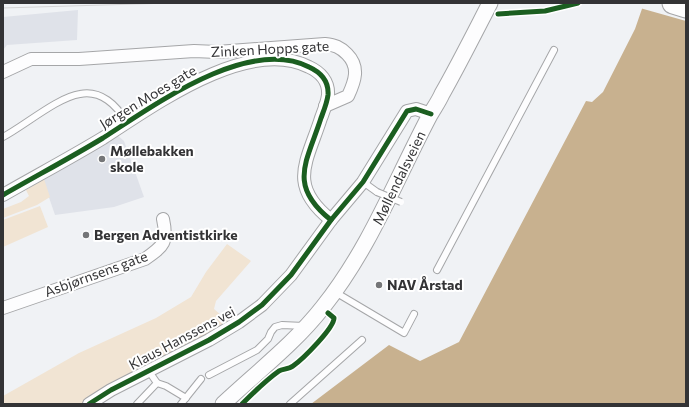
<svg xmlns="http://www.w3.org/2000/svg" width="689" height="407" font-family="Commissioner,sans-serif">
	<rect width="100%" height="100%" fill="#f0f2f5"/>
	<g fill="#dfe2e9">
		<path d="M78,10L77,40L7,45L3,50V17Z"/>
		<path d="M116,134L124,141L144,197L114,207L55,215L42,177Z"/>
	</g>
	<g fill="#f1e4d3">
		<path d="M44,179L50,197L37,205L3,218V209L21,202L29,196L26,190Z"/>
		<path d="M40,206L48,227L3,247V220Z"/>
		<path d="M227,244L251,261L216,301L214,309L229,322L206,336L135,371L83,404H3V396L79,353L156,318L191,297L206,272Z"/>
	</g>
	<path fill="#c8b18f" d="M644,3H686V404H311L389,345L420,361L459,342L586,101L592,102L603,92L635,29Z"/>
	<path fill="#f0f2f5" d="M642,3H686V21L640,8Z"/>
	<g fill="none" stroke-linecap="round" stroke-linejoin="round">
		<g stroke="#a5a6a8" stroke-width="8">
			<g id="service">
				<path d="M3,137C24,126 58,97 80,94C101,90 117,105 126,122"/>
				<path d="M363,182L377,192"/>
				<path d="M437,270L554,50"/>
				<path d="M335,292L404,333L414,314"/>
				<path d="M209,375L257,350L268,339L271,332L275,327L282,325L304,326"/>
				<path d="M157,383L166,386L186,398"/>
				<path d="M137,404L157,383L148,370"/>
				<path d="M181,404L201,379"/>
				<path d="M290,404L362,340"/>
			</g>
		</g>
		<g stroke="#a5a6a8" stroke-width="14">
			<g id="minor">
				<path d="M3,72L31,59H79L194,51L217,52L325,44C335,45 340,47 347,54C360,67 355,81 348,96L325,106"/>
				<path d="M3,195C36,176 70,158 103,138C153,106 248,36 309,67C320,72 329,81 328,95C327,103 324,110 321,118C307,162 287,185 331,220"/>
				<path d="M3,308L145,259C164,246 168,242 163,219"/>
				<path d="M89,404L111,390L209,340L239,322L262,305L291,275L331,220L363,182L407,111L416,109L431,114"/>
			</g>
		</g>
		<g stroke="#a5a6a8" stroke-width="17">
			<path id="tertiary" d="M223,404C257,372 294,344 323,307C370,248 395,181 430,115C434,108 439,101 442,94C459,64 474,34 490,3"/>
		</g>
		<g stroke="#a5a6a8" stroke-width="23">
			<path id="trunk" d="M673,3L686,7"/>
		</g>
		<use href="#service" stroke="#fdfdfe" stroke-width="6"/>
		<use href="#minor" stroke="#fdfdfe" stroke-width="12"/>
		<use href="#tertiary" stroke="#fdfdfe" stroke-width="15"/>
		<use href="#trunk" stroke="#fdfdfe" stroke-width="21"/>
		<path stroke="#d4d4d5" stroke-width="1" d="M3,8L170,3"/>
		<g stroke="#a5a6a8" stroke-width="8" stroke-linecap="butt">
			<path id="service-bridge" d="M377,192L401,202"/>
		</g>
		<use href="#service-bridge" stroke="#fdfdfe" stroke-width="6"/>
		<g stroke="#fff" stroke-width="8">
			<g id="cycleway">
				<path d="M498,14L545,11L578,3"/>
				<path d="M3,195C36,176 70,158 103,138C153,106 248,36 309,67C320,72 329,81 328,95C327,103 324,110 321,118C307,162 287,185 331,220"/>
				<path d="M89,404L111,390L209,340L239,322L262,305L291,275L331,220L363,182L407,111L416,109L431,114"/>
				<path d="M242,404C251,395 269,378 279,371C283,369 289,369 293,366C303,359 334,328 334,318L328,313"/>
			</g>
		</g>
		<use href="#cycleway" stroke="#1b5e20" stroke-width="5"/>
	</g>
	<g fill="#757678" stroke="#fff" stroke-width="1.5">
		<circle cx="102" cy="159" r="4"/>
		<circle cx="86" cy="235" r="4"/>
		<circle cx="379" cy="285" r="4"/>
	</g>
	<g text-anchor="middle" stroke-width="4" stroke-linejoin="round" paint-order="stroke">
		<g font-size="14" fill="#333335" stroke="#fff">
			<text transform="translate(270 49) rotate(-3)" y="5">Zinken Hopps gate</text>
			<text transform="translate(148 97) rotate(-31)" y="5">Jørgen Moes gate</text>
			<text transform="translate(399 178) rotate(-64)" y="5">Møllendalsveien</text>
			<text transform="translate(96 274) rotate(-20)" y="5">Asbjørnsens gate</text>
			<text transform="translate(182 338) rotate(-28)" y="5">Klaus Hanssens vei</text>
		</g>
		<g font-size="14" font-weight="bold" fill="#333335" stroke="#fff" text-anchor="start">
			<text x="110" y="156">Møllebakken<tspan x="110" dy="16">skole</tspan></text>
			<text x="94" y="240">Bergen Adventistkirke</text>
			<text x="387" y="290">NAV Årstad</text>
		</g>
	</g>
	<rect width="689" height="407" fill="none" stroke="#333335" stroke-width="8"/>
</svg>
